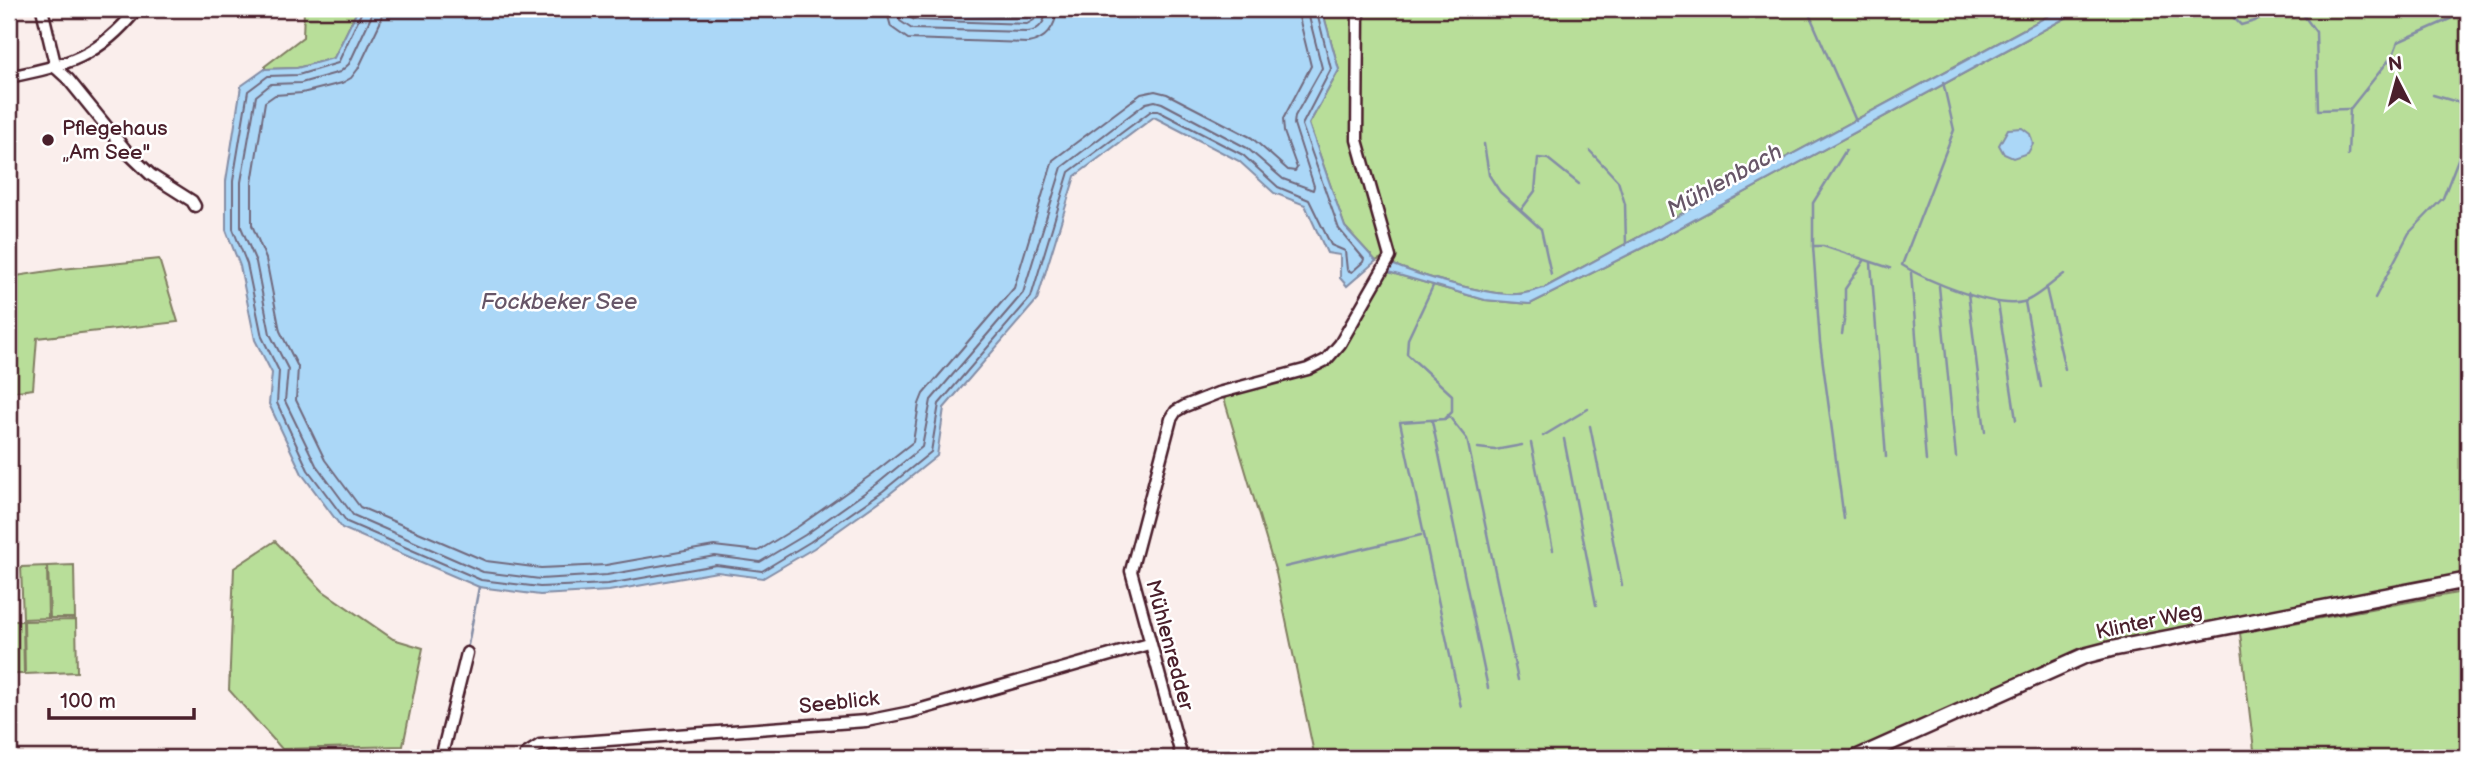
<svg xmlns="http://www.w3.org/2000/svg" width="2477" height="767" font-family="'Balsamiq Sans',sans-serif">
	<rect width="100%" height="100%" fill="#faeeec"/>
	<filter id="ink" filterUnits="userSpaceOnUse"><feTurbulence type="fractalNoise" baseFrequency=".0143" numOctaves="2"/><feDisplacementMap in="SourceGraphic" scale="14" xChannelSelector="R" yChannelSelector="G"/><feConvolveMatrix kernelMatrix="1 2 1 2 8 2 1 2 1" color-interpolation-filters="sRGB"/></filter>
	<g filter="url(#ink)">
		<g fill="#b8de99" stroke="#817e62" stroke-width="2">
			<path d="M304,9H358L334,58L297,68L265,69V66L303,37Z"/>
			<path d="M909,9H1032L1028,17L915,13Z"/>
			<path d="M1322,9H1354L1352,141L1388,255L1376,261L1345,227L1309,124L1339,70Z"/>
			<path d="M1361,9H2061L1544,288C1536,290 1526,294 1517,294C1487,296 1417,275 1389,263L1361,140L1364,46Z"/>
			<path d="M2082,9H2468V574L2082,649L1839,758H1315L1276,573L1223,395C1250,388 1307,380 1328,364C1350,348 1372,296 1385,271L1485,300L1530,304L1648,245Z"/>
			<path d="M159,259L178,322L37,338L33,389L9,392V277L62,269Z"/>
			<path d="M275,541L323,591L393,639L423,648L403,746L282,749L229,690L234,568Z"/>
			<path d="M74,565L75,618H50L48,566Z"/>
			<path d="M47,566L48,618L23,619L21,567Z"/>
			<path d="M2468,591V758H2255L2240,633Z"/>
			<path d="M76,620L77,672L25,674L24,621Z"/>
			<path d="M9,621H23L24,674H9Z"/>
		</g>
		<g fill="#abd7f7" stroke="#848da5" stroke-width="2">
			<path d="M358,9H909L915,13L1028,17L1032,9H1322L1339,70L1309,124L1345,227L1376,261L1347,286L1340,278V255L1327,253L1305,205L1274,193L1239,161L1154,117L1075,176L1037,300L944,408L937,456L887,496L814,548L763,578L717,572L609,591L540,595L479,587L342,528L302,474L269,404L272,373L255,340L240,266L226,230V181L241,86L265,69L297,68L334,58Z"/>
			<path d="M2061,9H2082L1648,245L1530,304L1485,300L1385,271L1389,263C1417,275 1487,296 1517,294C1526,294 1536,290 1544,288Z"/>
			<path d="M2022,128L2030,134L2033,144L2028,153L2013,158L2004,154L1999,145L2008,129Z"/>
		</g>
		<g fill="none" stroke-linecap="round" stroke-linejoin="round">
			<g stroke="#71697d" stroke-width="2">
				<path d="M363,9L338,63L298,75L268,76L248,91L233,181V229L247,264L262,337L279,371L277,403L308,470L347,522L481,580L540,587L608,584L716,565L762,571L810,542L883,491L931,452L939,404L1031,297L1069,172L1151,111H1158L1243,155L1278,187L1309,200L1331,245L1345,251L1347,270L1352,272L1363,262L1364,259L1339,229L1302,125L1331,69L1316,9"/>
				<path d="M372,9L371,17L349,64L340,72L301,83L271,84L256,96L241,182V227L256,262L270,334L288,369L285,401L316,465L353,515L483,572L540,579L607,575L715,556L760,562L805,535L877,484L922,447L931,400L1023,293L1062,167L1146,103L1155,101L1162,103L1247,148L1283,179L1313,190L1314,186L1294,124L1295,116L1322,68L1307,9"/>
				<path d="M383,9L380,23L358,69L351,78L342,83L302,93L275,95L265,102L252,183V225L266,259L280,331L298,367L296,400L325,460L360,507L486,561L541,568L606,565L714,546L758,551L799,526L871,475L913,442L919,404L923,394L1014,288L1053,160L1141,94L1155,91L1167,94L1252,138L1288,170L1295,171L1297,168L1284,132L1283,119L1311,66L1297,9"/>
				<path d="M886,9L891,27L908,39L1028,43C1046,40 1056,27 1057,9"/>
				<path d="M897,9L900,21L912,29L1028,32C1040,30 1046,21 1046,9"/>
				<path d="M905,9L907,16L915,20L1027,24L1034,20L1038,9"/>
			</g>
			<g stroke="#848da5" stroke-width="2.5">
				<path d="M1807,9L1856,121"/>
				<path d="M2229,9L2230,14L2241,25L2255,21L2273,9"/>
				<path d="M2299,9L2316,32L2318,110L2348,109"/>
				<path d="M1943,82L1954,130L1902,265C1927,281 1995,309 2023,302C2034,300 2054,281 2064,274"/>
				<path d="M2433,95L2468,105"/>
				<path d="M1484,144L1489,175L1500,192L1541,229L1551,274"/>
				<path d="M1590,151L1618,181L1625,204L1626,245"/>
				<path d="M2348,155L2350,109L2393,55L2398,42L2468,11"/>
				<path d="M1521,210L1535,191L1538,158L1548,159L1579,184"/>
				<path d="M1813,246H1823L1890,268"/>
				<path d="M1871,263L1886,457"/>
				<path d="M1911,273L1926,461"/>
				<path d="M1433,286L1408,339L1407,354L1452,395V412L1445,419L1400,422L1461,707"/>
				<path d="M1939,286L1956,457"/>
				<path d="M2046,288L2065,369"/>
				<path d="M1968,293L1985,432"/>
				<path d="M2375,298L2409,233L2443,198L2468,134"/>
				<path d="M2025,302L2041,387"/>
				<path d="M1998,303L2016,420"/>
				<path d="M1842,334L1845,315V289L1864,261"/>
				<path d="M1448,415L1467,439L1518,680"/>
				<path d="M1432,421L1488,688"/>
				<path d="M1590,426L1622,585"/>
				<path d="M1543,436L1588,409"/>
				<path d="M1564,439L1596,605"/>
				<path d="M1531,443L1553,550"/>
				<path d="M1478,448L1495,450L1522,445"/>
				<path d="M1844,519L1820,342L1813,246V203L1846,150"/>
				<path d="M1285,567L1421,535"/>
				<path d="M468,645L479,587"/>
			</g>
			<g stroke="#4a1f2b" stroke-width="15">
				<g id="street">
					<path d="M42,9L56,68"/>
					<path d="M56,68L68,79L128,153L151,175L192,201L195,206"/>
					<path d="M9,77C67,65 99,57 137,9"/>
					<path d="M526,754L540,745L866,721L911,712L1149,644"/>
					<path d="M441,758L467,653"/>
					<path d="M1182,758L1131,571L1171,419L1176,411L1185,406L1218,393L1308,369L1326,360L1340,344L1390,257L1357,140L1358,9"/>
				</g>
			</g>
			<g stroke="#4a1f2b" stroke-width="19">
				<path id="secondary" d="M1856,758L2084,656L2111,649L2468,580"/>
			</g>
			<use href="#street" stroke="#fff" stroke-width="10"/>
			<use href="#secondary" stroke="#fff" stroke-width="14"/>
		</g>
	</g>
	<circle fill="#4a1f2b" stroke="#fff" stroke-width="2.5" cx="48" cy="140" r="7"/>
	<g text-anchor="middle" stroke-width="5" stroke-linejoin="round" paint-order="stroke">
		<g font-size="21" fill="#4a1f2b" stroke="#fff" text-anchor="start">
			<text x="62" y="135">Pflegehaus<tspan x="62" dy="24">„Am See"</tspan></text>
		</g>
		<g font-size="21" fill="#4a1f2b" stroke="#fff">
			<text transform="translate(2149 621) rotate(-12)" y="7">Klinter Weg</text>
			<text transform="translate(1170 645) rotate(75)" y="7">Mühlenredder</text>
			<text transform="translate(839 702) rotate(-6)" y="7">Seeblick</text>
		</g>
		<g font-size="23" font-style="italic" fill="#675668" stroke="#fff">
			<text transform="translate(1724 180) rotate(-29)" y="8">Mühlenbach</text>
			<text x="559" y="309">Fockbeker See</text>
		</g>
	</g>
	<rect width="2477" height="767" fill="none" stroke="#fff" stroke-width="35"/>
	<rect x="18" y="18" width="2442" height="732" fill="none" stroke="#4a1f2b" stroke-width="2.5" filter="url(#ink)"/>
	<g transform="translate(2397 80) rotate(354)" stroke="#ffffff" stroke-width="5" paint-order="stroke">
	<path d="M0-5L12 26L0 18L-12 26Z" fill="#4a1f2b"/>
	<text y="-10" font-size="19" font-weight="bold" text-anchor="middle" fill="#4a1f2b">N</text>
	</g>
	<path d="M49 708v10h145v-10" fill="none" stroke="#4a1f2b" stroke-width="3.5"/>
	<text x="60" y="708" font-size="21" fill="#4a1f2b" stroke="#ffffff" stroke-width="5" paint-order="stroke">100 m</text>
</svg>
